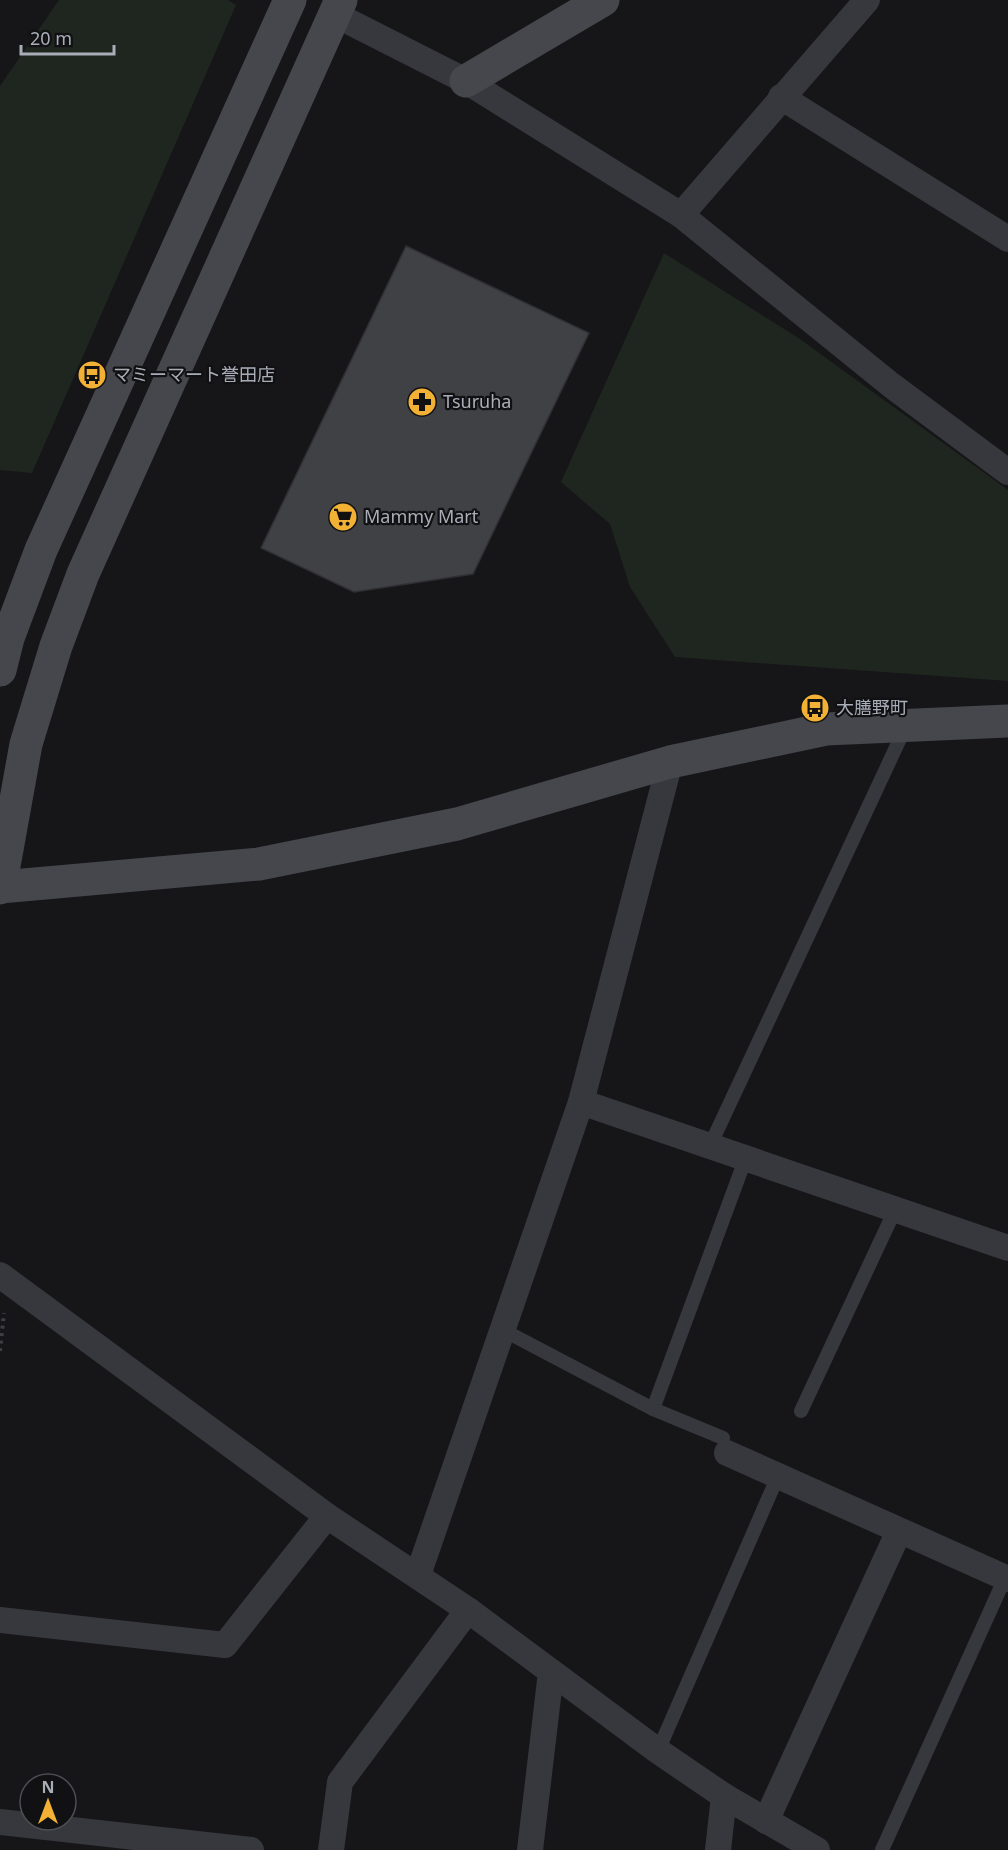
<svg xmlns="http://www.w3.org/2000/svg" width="1008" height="1850" font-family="'Noto Sans','Noto Sans JP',sans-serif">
	<rect width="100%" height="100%" fill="#161618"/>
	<g fill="#1e261f">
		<path d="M59,0H228L236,5L32,473L0,470V86Z"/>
		<path d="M664,253L800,339L1008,490V681L675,657L630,587L610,524L561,482Z"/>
	</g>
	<path fill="#404145" stroke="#303034" stroke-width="1.5" d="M406,246L589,333L473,574L354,592L261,548Z"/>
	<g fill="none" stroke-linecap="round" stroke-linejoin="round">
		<path stroke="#3d3f44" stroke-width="4" stroke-dasharray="3 4.5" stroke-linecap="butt" d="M0,1351L4,1313"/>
		<g stroke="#37383d" stroke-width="14">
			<path d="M709,1148L906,726"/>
			<path d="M503,1330L653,1409L723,1438"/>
			<path d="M653,1409L745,1160"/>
			<path d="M801,1411L895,1210"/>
			<path d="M658,1751L778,1476"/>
			<path d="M882,1850L1005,1578"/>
		</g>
		<g stroke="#37383d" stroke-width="26">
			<path d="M334,14L466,81L681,215L891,385L1008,472"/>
			<path d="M781,97L1008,239"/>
			<path d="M681,215L867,0"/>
			<path d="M581,1102L1008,1248"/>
			<path d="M0,1275L327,1516L468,1610L658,1751L724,1796L817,1850"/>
			<path d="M727,1453L1008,1579"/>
			<path d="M418,1575L581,1102L670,762"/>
			<path d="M0,1620L225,1645L327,1516"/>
			<path d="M766,1821L899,1531"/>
			<path d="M0,1822L251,1850"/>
			<path d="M331,1850L340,1782L468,1610"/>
			<path d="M530,1850L551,1672"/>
			<path d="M718,1850L724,1796"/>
		</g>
		<g stroke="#45474d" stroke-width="33">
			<path d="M466,81L603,0"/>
			<path d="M0,670L8,638L41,550L290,0"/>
			<path d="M0,887L259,864L457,824L670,762L826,729L1008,721"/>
			<path d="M0,888L26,744L56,646L83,574L341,0"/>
		</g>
	</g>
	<defs>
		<g id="bus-disc" transform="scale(1.5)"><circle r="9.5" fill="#f2b134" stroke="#111113"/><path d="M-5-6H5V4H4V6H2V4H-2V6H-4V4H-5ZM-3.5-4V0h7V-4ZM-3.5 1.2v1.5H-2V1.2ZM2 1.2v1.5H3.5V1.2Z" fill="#111"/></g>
		<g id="pharmacy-disc" transform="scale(1.5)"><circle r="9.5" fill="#f2b134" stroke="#111113"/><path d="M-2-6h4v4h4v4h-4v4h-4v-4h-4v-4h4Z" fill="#111"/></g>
		<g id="supermarket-disc" transform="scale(1.5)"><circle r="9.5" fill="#f2b134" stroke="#111113"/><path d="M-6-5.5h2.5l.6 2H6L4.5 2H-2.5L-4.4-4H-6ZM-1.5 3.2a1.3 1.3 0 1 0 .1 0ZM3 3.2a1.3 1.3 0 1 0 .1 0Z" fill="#111"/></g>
	</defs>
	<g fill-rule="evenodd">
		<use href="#bus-disc" x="92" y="375"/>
		<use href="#pharmacy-disc" x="422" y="402"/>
		<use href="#supermarket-disc" x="343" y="517"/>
		<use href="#bus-disc" x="815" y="708"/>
	</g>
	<g text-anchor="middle" stroke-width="4.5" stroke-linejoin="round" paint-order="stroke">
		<g font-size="18" fill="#a8adb8" stroke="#111113" text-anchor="start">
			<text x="113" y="381">マミーマート誉田店</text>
			<text x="443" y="408">Tsuruha</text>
			<text x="364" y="523">Mammy Mart</text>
			<text x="836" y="714">大膳野町</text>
		</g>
	</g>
	<g transform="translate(48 1802)"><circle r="28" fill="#111113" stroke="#4d4f55" stroke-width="1.5"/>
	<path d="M0-4.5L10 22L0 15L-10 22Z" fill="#f2b134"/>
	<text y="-9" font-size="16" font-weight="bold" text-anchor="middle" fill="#a8adb8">N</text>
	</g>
	<path d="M21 45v9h93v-9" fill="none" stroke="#a8adb8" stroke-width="3"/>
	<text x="30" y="45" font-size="18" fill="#a8adb8" stroke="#111113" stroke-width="4.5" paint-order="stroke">20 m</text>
</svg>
